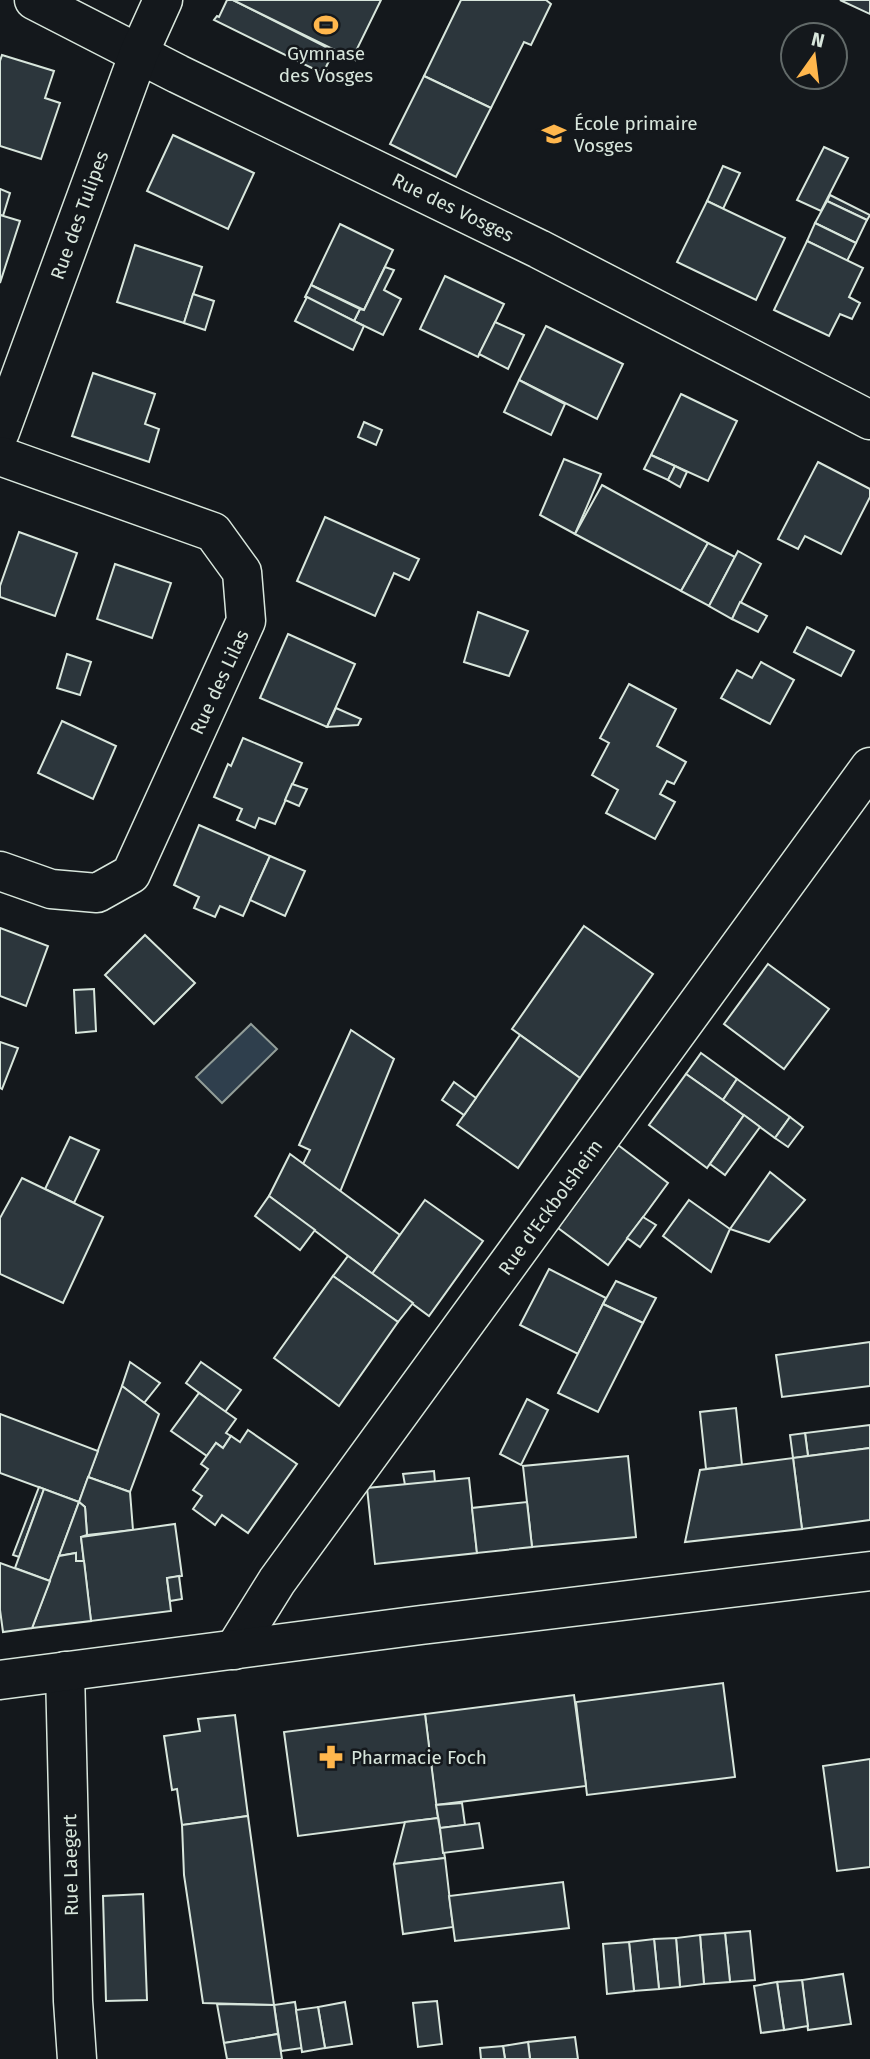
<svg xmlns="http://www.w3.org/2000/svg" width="870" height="2059" font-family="'Fira Sans',sans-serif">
	<rect width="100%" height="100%" fill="#14181c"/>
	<path fill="#2f3f4d" stroke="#939e99" stroke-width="2" d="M251,1024L277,1049L222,1103L196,1077Z"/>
	<g fill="#2c363c" stroke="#d8e6dc" stroke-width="2">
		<path d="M227,0H233L334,51L325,69L328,71L326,75L214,20L217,16L219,17Z"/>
		<path d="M233,0H381L354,55L356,56L355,60Z"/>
		<path d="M461,0H546L551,4L531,45L524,42L491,108L424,76Z"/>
		<path d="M840,0H870V14Z"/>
		<path d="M2,55L54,71L45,98L60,103L41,159L0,146V61Z"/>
		<path d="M424,76L491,108L456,177L390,144Z"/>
		<path d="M173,135L254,173L228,229L147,191Z"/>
		<path d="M824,147L848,158L821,211L797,200Z"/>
		<path d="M723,166L740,173L723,209L707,201Z"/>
		<path d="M0,189L10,193L3,216L0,215Z"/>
		<path d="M830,195L870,215L867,220L827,201Z"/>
		<path d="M707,201L785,238L756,300L677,262Z"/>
		<path d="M827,201L867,220L856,243L815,223Z"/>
		<path d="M0,215L20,221L0,283Z"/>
		<path d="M815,223L856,243L847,261L807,241Z"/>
		<path d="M340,224L393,250L364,310L311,285Z"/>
		<path d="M807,241L863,268L849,297L860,303L852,319L840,314L829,336L774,310Z"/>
		<path d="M135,245L202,267L184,323L117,302Z"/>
		<path d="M385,267L394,270L384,290L401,299L383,335L354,321L360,309L364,310Z"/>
		<path d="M445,276L504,304L478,357L420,329Z"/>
		<path d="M311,285L360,309L354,321L305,297Z"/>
		<path d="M193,294L214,301L205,330L184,323Z"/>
		<path d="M307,297L364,326L353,350L295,321Z"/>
		<path d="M495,322L524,335L508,369L479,354Z"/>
		<path d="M546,326L623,364L597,419L519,380Z"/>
		<path d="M93,373L155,394L145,424L159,429L149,462L72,436Z"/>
		<path d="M519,380L565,404L551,435L504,412Z"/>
		<path d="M681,394L737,421L708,481L651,455Z"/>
		<path d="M364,422L382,430L376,445L358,437Z"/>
		<path d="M651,455L675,466L668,480L644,469Z"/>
		<path d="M564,459L601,474L575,534L540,515Z"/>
		<path d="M818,462L870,489V497L841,554L805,536L798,549L778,539Z"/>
		<path d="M675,466L687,472L680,487L668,480Z"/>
		<path d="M602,485L708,543L681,591L575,534Z"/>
		<path d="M325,517L419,559L409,580L394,573L375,616L297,581Z"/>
		<path d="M19,532L77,553L55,616L0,597V586Z"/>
		<path d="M708,543L735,557L709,606L681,591Z"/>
		<path d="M738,551L761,564L732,619L709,606Z"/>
		<path d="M115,564L171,583L152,638L97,619Z"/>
		<path d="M740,602L767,616L758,632L732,619Z"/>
		<path d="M478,612L528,631L509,676L464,662Z"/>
		<path d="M807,627L854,651L841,676L794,652Z"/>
		<path d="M288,634L355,664L327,727L260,698Z"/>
		<path d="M67,654L91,662L80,695L57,688Z"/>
		<path d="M761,662L794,680L770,724L721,698L737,670L752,678Z"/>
		<path d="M629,684L676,709L657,746L686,762L674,784L667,781L660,794L675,802L655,839L606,813L618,790L592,775L609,743L600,738Z"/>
		<path d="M336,708L361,719L358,725L327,727Z"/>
		<path d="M62,721L116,746L93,799L38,773Z"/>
		<path d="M243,738L302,763L275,824L259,818L255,828L237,820L242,809L214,797L228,764L231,766Z"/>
		<path d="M292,784L307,789L299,806L285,800Z"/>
		<path d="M199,825L270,856L243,916L220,906L215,917L194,908L199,897L174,885Z"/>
		<path d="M270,856L305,871L285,916L250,900Z"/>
		<path d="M584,926L653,974L580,1078L512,1029Z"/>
		<path d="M0,928L48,946L26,1006L0,996Z"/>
		<path d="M145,935L195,983L154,1024L105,975Z"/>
		<path d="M768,964L829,1009L784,1069L724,1024Z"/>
		<path d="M94,989L96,1031L76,1033L74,990Z"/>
		<path d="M351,1030L394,1059L340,1192L303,1164L310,1150L299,1145Z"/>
		<path d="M520,1035L580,1078L518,1168L457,1125Z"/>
		<path d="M0,1042L18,1048L2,1089L0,1088Z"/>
		<path d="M701,1053L737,1079L723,1100L686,1074Z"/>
		<path d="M686,1074L744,1115L707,1168L649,1125Z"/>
		<path d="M737,1079L790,1117L775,1138L723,1100Z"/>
		<path d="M454,1082L476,1098L464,1115L442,1100Z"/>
		<path d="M744,1115L760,1127L725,1175L710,1164Z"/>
		<path d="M790,1117L803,1127L788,1147L775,1138Z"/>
		<path d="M70,1137L99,1150L74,1203L45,1189Z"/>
		<path d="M618,1145L668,1183L608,1265L558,1228Z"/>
		<path d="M290,1154L400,1235L372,1274L269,1196Z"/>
		<path d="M770,1172L805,1200L769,1242L730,1229Z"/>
		<path d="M22,1178L103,1217L63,1303L0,1274V1218Z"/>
		<path d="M269,1196L315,1230L300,1250L255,1216Z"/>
		<path d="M425,1200L483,1241L429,1316L372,1274Z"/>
		<path d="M689,1200L730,1229L711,1272L663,1236Z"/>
		<path d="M643,1217L656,1225L640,1247L627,1238Z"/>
		<path d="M348,1256L413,1303L398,1322L333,1276Z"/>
		<path d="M549,1269L606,1298L578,1354L520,1325Z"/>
		<path d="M333,1276L398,1322L339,1406L274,1358Z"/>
		<path d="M616,1281L656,1298L643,1323L603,1304Z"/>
		<path d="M603,1304L643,1323L598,1412L558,1393Z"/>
		<path d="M870,1342V1386L782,1397L776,1355Z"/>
		<path d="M130,1362L160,1383L144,1403L122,1386Z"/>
		<path d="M201,1362L241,1390L225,1412L186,1383Z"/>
		<path d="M122,1386L159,1414L130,1492L88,1477Z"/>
		<path d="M199,1393L236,1419L226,1433L231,1436L223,1448L216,1443L207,1456L171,1431Z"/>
		<path d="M527,1399L548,1410L521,1465L500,1454Z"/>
		<path d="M736,1408L742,1465L706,1469L700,1412Z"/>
		<path d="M0,1414L98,1451L79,1502L0,1473Z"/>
		<path d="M870,1425V1448L808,1456L805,1433Z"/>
		<path d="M248,1430L297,1464L248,1533L222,1515L215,1525L193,1509L202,1496L193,1490L208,1469L201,1464L216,1443L223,1448L231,1436L240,1442Z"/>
		<path d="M805,1433L808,1456L793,1458L790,1435Z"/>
		<path d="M870,1448V1520L802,1529L793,1458Z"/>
		<path d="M628,1456L636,1537L532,1547L523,1466Z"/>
		<path d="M793,1458L802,1529L685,1542L700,1470Z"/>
		<path d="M434,1471L435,1482L405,1485L403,1474Z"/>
		<path d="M88,1477L130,1492L133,1530L87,1535L85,1507L79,1502Z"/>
		<path d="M469,1478L477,1553L375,1564L367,1488Z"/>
		<path d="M39,1487L44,1489L19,1557L13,1555Z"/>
		<path d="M44,1489L79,1502L50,1581L15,1568Z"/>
		<path d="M79,1502L85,1507L87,1535L81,1537L84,1561H76V1553L59,1556Z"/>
		<path d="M527,1502L532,1547L477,1553L472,1508Z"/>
		<path d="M175,1524L182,1576L167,1578L171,1611L91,1621L81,1537Z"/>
		<path d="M76,1553V1561H84L91,1621L32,1628L59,1556Z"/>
		<path d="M0,1563L50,1581L32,1628L3,1632L0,1610Z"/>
		<path d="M179,1576L182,1599L170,1601L167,1578Z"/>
		<path d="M723,1683L735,1777L587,1795L576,1702Z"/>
		<path d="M574,1695L586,1786L436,1805L425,1714Z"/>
		<path d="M425,1714L438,1818L298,1836L284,1732Z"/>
		<path d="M235,1715L248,1816L182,1825L177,1789L172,1790L164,1736L200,1731L198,1719Z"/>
		<path d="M870,1759V1867L837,1871L823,1766Z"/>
		<path d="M462,1803L465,1825L440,1828L436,1805Z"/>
		<path d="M248,1816L274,2005L203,2003L184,1875L182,1825Z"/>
		<path d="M438,1818L445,1858L394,1864L405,1822Z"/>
		<path d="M479,1823L483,1848L443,1853L440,1828Z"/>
		<path d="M445,1858L453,1927L403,1934L394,1864Z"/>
		<path d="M563,1882L569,1928L455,1941L449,1896Z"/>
		<path d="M143,1894L147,2000L106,2001L103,1896Z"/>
		<path d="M750,1931L755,1980L730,1982L725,1933Z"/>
		<path d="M725,1933L730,1982L704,1984L700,1935Z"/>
		<path d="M700,1935L704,1984L680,1987L676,1938Z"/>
		<path d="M676,1938L680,1987L659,1989L654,1939Z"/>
		<path d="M654,1939L659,1989L634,1991L629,1942Z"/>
		<path d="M629,1942L634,1991L607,1994L603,1944Z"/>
		<path d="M843,1974L851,2024L808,2030L802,1980Z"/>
		<path d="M802,1980L808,2026L784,2030L777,1982Z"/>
		<path d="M777,1982L784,2030L761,2033L754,1986Z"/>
		<path d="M437,2001L442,2044L418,2047L413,2003Z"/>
		<path d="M295,2002L302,2048L281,2051L274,2005Z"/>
		<path d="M345,2002L352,2044L325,2048L318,2007Z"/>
		<path d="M217,2004L274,2005L278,2034L224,2043Z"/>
		<path d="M318,2007L325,2048L302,2052L296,2010Z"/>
		<path d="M278,2034L282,2059H227L224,2043Z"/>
		<path d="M575,2037L578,2059H530L528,2042Z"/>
		<path d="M528,2042L530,2059H505L503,2046Z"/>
		<path d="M503,2046L505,2059H481L480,2048Z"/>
	</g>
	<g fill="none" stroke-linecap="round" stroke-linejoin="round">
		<g stroke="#d8e6dc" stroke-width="41">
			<g id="street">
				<path d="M34,0L178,74L539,249L870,420"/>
				<path d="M0,432L139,53L163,0"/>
				<path d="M0,456L213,532L242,572L246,621L131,874L97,893L51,889L0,871"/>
				<path d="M234,1650L277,1581L870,767"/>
				<path d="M65,1671L73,2001L77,2059"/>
			</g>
		</g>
		<g stroke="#d8e6dc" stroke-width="41">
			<path id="secondary" d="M0,1680L421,1625L870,1571"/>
		</g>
		<use href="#street" stroke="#14181c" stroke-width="38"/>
		<use href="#secondary" stroke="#14181c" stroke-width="38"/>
	</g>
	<defs>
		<g id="stadium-bare" transform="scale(1.89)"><path d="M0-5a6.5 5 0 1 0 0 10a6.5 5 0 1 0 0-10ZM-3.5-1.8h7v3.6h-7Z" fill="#ffb74d" stroke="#14181c" stroke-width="2.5" paint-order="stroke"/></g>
		<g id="school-bare" transform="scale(1.89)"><path d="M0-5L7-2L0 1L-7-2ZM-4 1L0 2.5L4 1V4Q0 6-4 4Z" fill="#ffb74d" stroke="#14181c" stroke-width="2.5" paint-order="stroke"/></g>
		<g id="pharmacy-bare" transform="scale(1.89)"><path d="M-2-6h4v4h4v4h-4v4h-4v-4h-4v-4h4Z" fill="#ffb74d" stroke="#14181c" stroke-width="2.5" paint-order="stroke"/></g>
	</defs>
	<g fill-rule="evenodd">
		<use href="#stadium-bare" x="326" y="25"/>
		<use href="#school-bare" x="554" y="134"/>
		<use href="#pharmacy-bare" x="331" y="1757"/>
	</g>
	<g text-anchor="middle" stroke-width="5" stroke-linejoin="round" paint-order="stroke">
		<g font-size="19" fill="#d8e6dc" stroke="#14181c" text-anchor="start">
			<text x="326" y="60" text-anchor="middle">Gymnase<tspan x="326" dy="22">des Vosges</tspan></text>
			<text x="574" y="130">École primaire<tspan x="574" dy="22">Vosges</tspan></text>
			<text x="351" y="1764">Pharmacie Foch</text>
		</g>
		<g font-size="19" fill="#d8e6dc" stroke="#14181c">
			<text transform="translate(453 207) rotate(26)" y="7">Rue des Vosges</text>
			<text transform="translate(79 215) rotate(-70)" y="7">Rue des Tulipes</text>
			<text transform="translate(219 682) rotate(-65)" y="7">Rue des Lilas</text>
			<text transform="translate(550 1207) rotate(-54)" y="7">Rue d'Eckbolsheim</text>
			<text transform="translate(70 1865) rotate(-91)" y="7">Rue Laegert</text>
		</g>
	</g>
	<g transform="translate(814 56) rotate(14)"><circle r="33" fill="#14181c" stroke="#626a69" stroke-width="2"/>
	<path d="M0-5L12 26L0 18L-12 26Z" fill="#ffb74d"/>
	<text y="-10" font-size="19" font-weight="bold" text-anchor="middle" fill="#d8e6dc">N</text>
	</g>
</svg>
